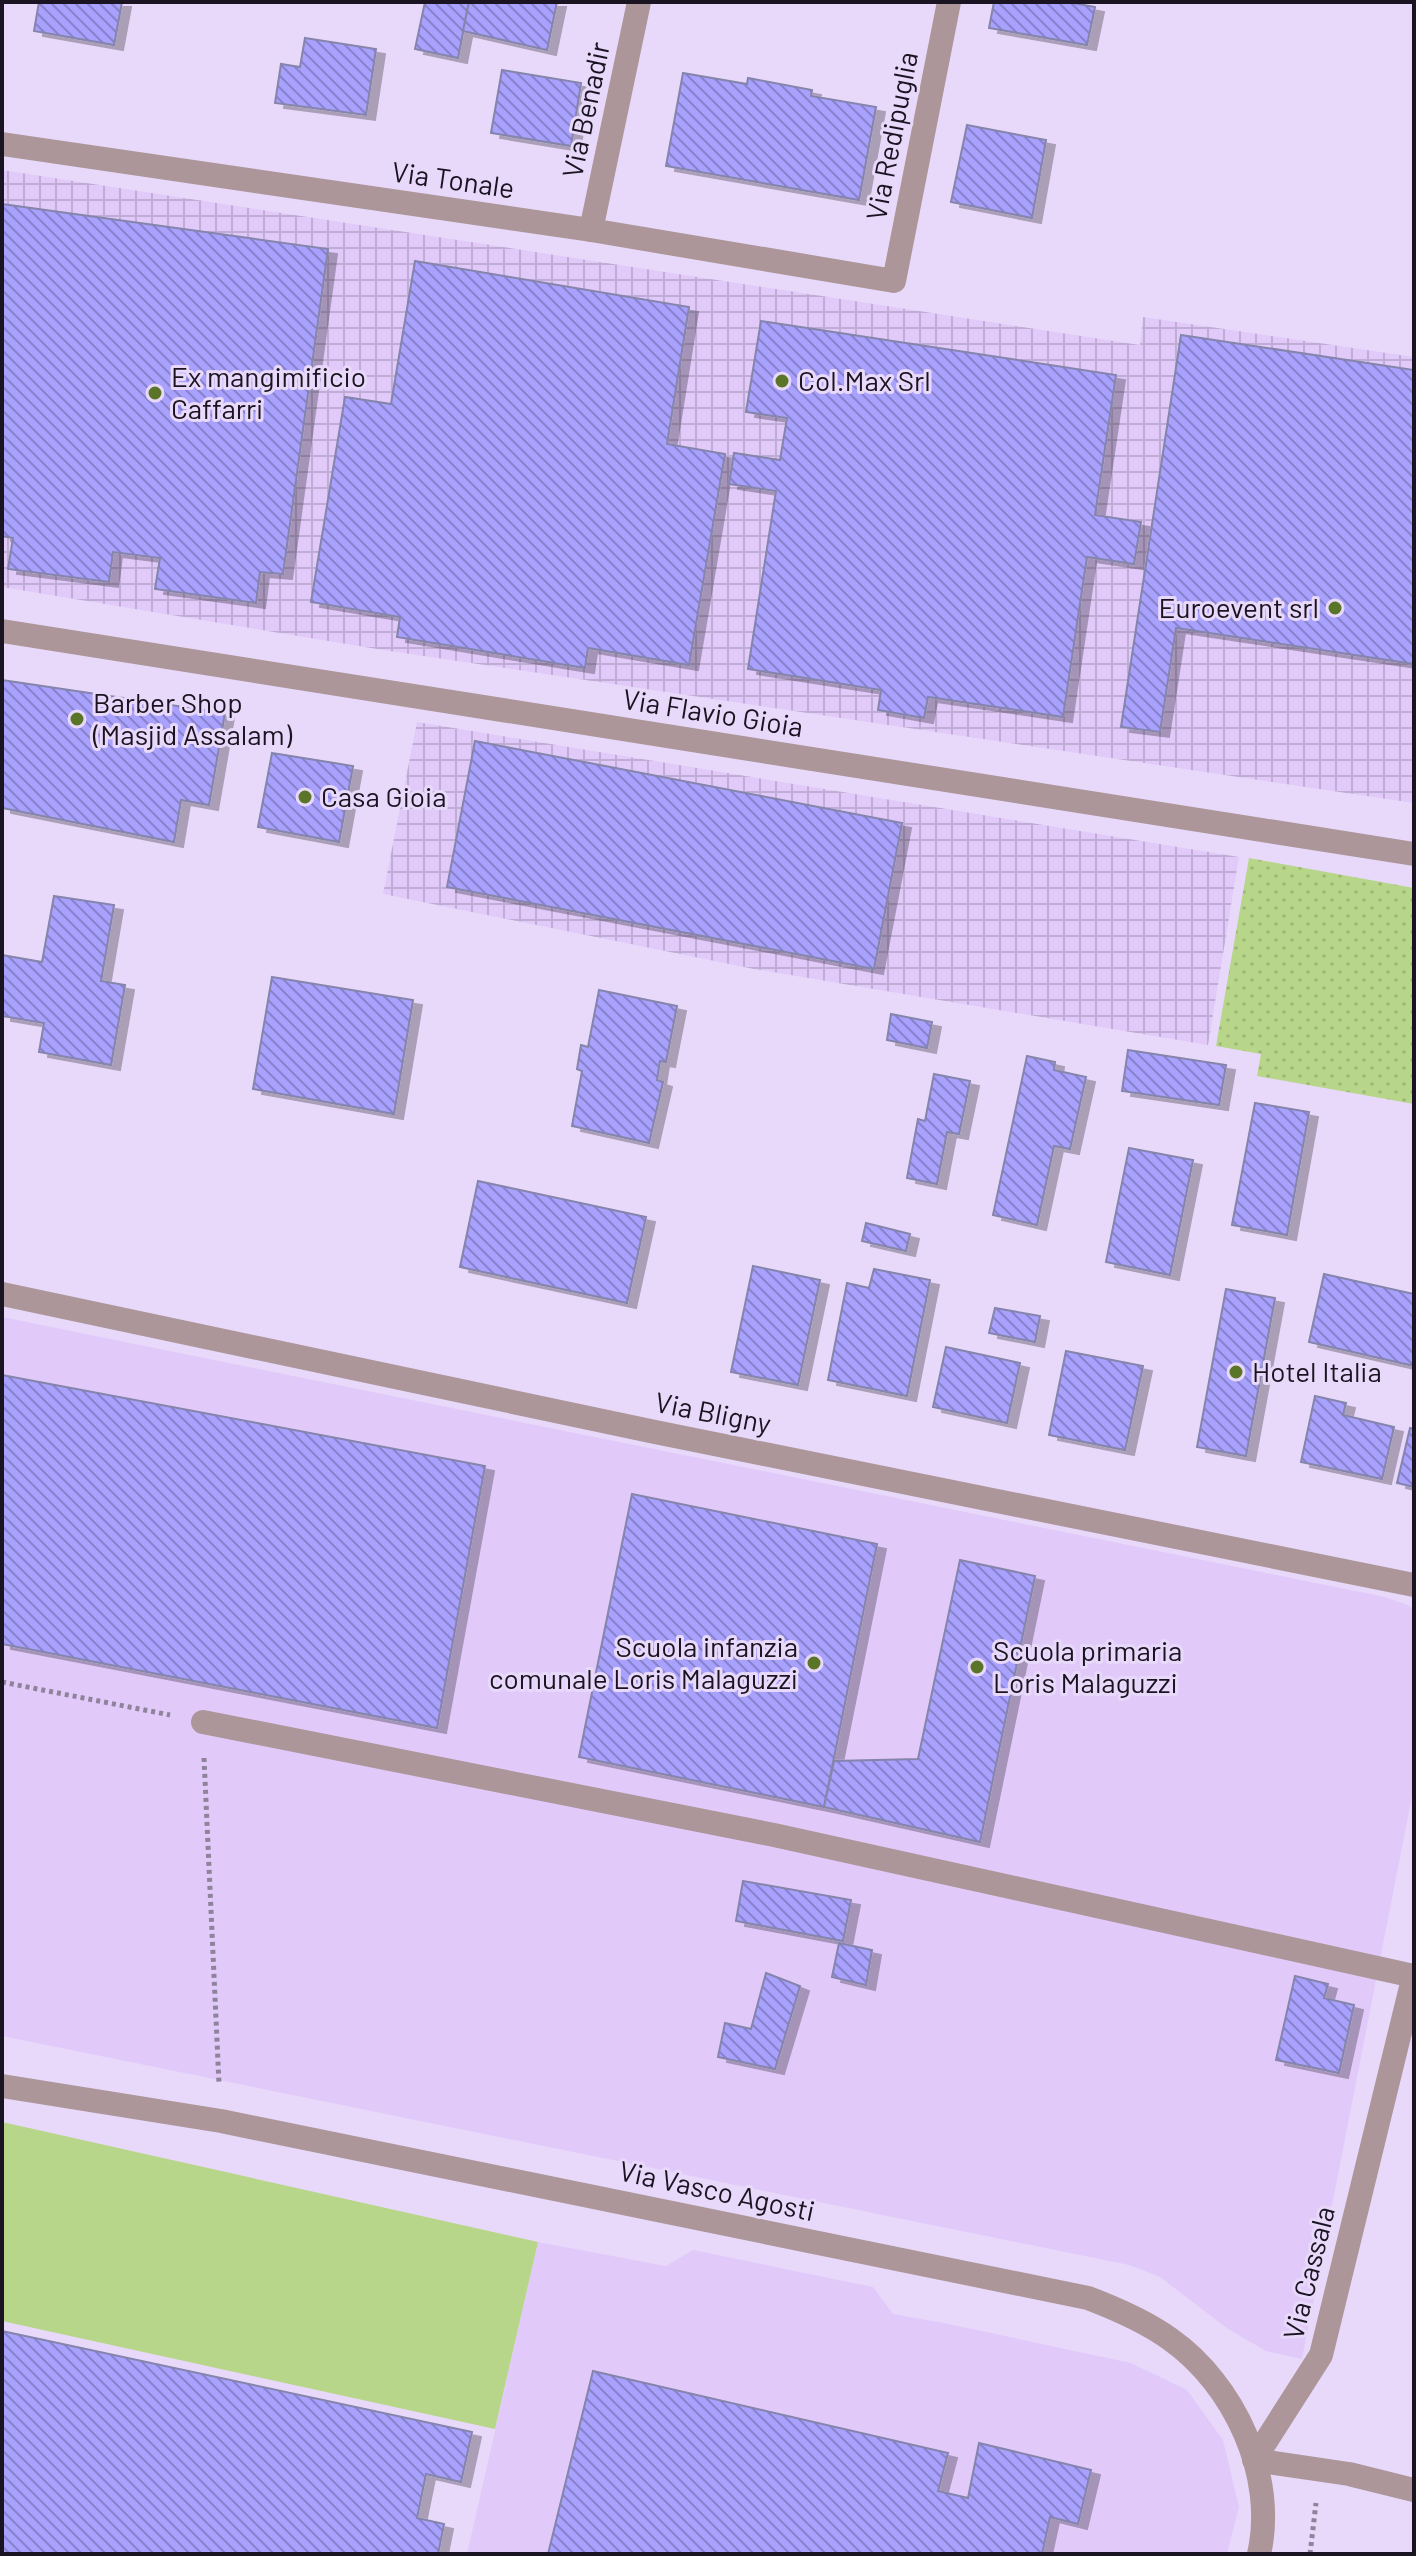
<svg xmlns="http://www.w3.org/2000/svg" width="1416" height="2556" font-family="Barlow,sans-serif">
	<defs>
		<pattern id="industrial-grid" width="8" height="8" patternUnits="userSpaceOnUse" patternTransform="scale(2)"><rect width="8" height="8" fill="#e1cafa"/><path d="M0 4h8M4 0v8" fill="none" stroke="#c0add6"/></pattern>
		<pattern id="park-dots" width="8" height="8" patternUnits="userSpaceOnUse" patternTransform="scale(2)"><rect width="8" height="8" fill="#b7d689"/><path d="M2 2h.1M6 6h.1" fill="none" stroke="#9db776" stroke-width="1.8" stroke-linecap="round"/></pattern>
		<pattern id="building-back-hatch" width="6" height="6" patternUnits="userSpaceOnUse" patternTransform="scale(2)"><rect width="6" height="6" fill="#a8a1fd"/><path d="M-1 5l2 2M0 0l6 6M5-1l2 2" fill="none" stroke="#8882cc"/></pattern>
		<filter id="shadow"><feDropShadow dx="9" dy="5" stdDeviation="0" flood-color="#0004"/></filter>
	</defs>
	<rect width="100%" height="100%" fill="#e8d9fa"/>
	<g fill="#e1cafa">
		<path d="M2,1317L1385,1597L1408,1605L1414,1610V1786L1302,2359L1266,2351L1228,2329L1160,2277L1129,2265L2,2036Z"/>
		<path d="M538,2242L666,2266L693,2250L873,2287L893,2314L944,2323L1131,2363L1187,2390L1223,2440L1239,2507L1227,2554H467Z"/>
	</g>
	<g fill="url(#industrial-grid)">
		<path d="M2,170L1140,345L1143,317L1414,357V803L383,650L2,587Z"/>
		<path d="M417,722L1239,857L1208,1045L754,969L383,894Z"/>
	</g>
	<path fill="#b7d689" d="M2,2122L538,2242L495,2429L2,2321Z"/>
	<path fill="url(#park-dots)" d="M1249,858L1414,888V1104L1257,1076L1261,1054L1216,1046Z"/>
	<g fill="url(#building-back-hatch)" stroke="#8584ab" stroke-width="2" filter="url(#shadow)">
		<path d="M39,2H122L114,45L34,31Z"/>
		<path d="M425,2H469L458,58L415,49Z"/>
		<path d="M469,2H557L547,50L463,31Z"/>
		<path d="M994,2H1068L1095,7L1087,45L989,28Z"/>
		<path d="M305,38L376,49L366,115L275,103L281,64L300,67Z"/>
		<path d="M502,70L581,83L571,146L491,133Z"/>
		<path d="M683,73L747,84L748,78L812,90L811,96L876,107L859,200L666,166Z"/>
		<path d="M967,125L1046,140L1032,218L951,202Z"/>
		<path d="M2,204L328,249L283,574L260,572L256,603L155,589L160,558L113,552L109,582L8,569L13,538L2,536Z"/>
		<path d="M415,261L689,307L667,444L725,454L689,665L588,648L585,668L397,637L400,617L311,602L345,397L391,404Z"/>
		<path d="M761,321L1116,375L1095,515L1141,522L1134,564L1087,557L1063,717L928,697L924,718L878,710L881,690L748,669L776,491L729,484L734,453L780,460L787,418L746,412Z"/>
		<path d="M1181,335L1414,370V664L1176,628L1160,732L1121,727Z"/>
		<path d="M2,680L225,713L209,805L181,800L174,842L2,808Z"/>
		<path d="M475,741L902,823L874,969L447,887Z"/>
		<path d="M272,753L353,766L339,842L258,827Z"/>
		<path d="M54,896L114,905L101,981L125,985L111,1065L39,1052L44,1023L2,1016V955L42,962Z"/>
		<path d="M272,977L413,1000L394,1114L253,1089Z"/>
		<path d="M599,990L677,1006L666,1062L660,1061L657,1080L663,1082L649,1143L572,1126L582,1071L577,1069L581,1045L588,1047Z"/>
		<path d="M891,1014L932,1022L927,1048L887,1040Z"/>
		<path d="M1128,1050L1226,1065L1219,1105L1122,1091Z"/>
		<path d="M1027,1056L1055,1062L1054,1070L1086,1077L1070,1149L1054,1146L1037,1225L993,1215Z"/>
		<path d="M934,1074L970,1081L959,1134L947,1132L937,1184L907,1178L918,1119L925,1121Z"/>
		<path d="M1255,1103L1309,1112L1287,1235L1232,1225Z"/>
		<path d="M1129,1148L1193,1160L1170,1275L1106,1262Z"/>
		<path d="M478,1181L646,1217L627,1303L460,1267Z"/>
		<path d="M866,1223L910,1234L906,1251L862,1241Z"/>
		<path d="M753,1266L820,1280L798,1385L731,1372Z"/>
		<path d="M874,1269L930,1280L907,1396L828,1380L847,1283L869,1288Z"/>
		<path d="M1324,1274L1414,1294V1366L1309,1342Z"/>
		<path d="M1226,1289L1275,1298L1246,1456L1197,1447Z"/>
		<path d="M995,1308L1040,1316L1035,1342L989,1333Z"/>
		<path d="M946,1347L1020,1363L1007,1423L933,1407Z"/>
		<path d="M1066,1351L1143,1366L1125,1450L1049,1435Z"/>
		<path d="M2,1375L485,1466L437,1728L2,1644Z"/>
		<path d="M1315,1396L1346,1403L1343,1415L1394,1427L1382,1479L1301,1462Z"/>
		<path d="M1410,1428L1414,1429V1487L1397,1483Z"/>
		<path d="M632,1494L877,1544L824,1807L579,1757Z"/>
		<path d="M960,1560L1035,1576L980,1842L824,1807L834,1761L918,1759Z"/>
		<path d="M743,1881L851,1900L843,1941L736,1921Z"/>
		<path d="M839,1943L872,1950L866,1985L832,1977Z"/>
		<path d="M766,1973L800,1986L775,2069L718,2057L725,2023L751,2029Z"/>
		<path d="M1295,1976L1328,1984L1324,1998L1354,2005L1339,2073L1276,2060Z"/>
		<path d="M2,2331L472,2432L461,2482L426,2474L417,2518L444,2524L438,2554H2Z"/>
		<path d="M593,2371L948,2453L938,2491L968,2498L979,2443L1091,2470L1078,2524L1050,2517L1042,2554H548Z"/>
	</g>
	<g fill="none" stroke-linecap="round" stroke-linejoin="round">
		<g stroke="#8f839c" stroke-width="5" stroke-dasharray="4 4" stroke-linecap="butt">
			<path d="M2,1682L170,1715"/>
			<path d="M204,1758L219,2084"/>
			<path d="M1310,2554L1316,2503"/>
		</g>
		<g stroke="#ac9699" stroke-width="24">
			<path d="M2,144L591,230L894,281L949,2"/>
			<path d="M591,230L639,2"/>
			<path d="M2,631L1414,854"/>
			<path d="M2,1294L655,1432L1414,1585"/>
			<path d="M203,1722L774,1835L1414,1976"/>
			<path d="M1414,1975L1321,2355L1254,2460L1349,2474L1414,2490"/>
			<path d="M2,2086L221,2121L1088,2298C1117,2309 1145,2321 1170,2339C1234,2384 1277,2476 1259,2554"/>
		</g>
	</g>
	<g fill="#5a7428" stroke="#e8d9fa" stroke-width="3">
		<circle cx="782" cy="381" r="8"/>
		<circle cx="155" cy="393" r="8"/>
		<circle cx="1335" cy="608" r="8"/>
		<circle cx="77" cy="719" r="8"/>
		<circle cx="305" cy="797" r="8"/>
		<circle cx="1236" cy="1372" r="8"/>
		<circle cx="814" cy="1663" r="8"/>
		<circle cx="977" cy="1667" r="8"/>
	</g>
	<g text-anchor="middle" stroke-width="6" stroke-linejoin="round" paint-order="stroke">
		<g font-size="28" fill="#1a1321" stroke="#e8d9fa">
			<text transform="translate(586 110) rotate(-78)" y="10">Via Benadir</text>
			<text transform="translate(892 136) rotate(-79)" y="10">Via Redipuglia</text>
			<text transform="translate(453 180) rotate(8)" y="10">Via Tonale</text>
			<text transform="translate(713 713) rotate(9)" y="10">Via Flavio Gioia</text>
			<text transform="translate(713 1413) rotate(11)" y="10">Via Bligny</text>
			<text transform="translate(717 2191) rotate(12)" y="10">Via Vasco Agosti</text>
			<text transform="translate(1309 2273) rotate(-76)" y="10">Via Cassala</text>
		</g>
		<g font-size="28" fill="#1a1321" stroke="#e8d9fa" text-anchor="start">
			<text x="171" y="387">Ex mangimificio<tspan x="171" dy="32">Caffarri</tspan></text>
			<text x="798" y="391">Col.Max Srl</text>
			<text x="1319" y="618" text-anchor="end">Euroevent srl</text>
			<text x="93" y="713">Barber Shop<tspan x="93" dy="32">(Masjid Assalam)</tspan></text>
			<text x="321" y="807">Casa Gioia</text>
			<text x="1252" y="1382">Hotel Italia</text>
			<text x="798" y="1657" text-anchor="end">Scuola infanzia<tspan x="798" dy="32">comunale Loris Malaguzzi</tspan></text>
			<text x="993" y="1661">Scuola primaria<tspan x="993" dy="32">Loris Malaguzzi</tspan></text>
		</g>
	</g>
	<rect width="1416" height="2556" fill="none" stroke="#1a1321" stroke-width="8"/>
</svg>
